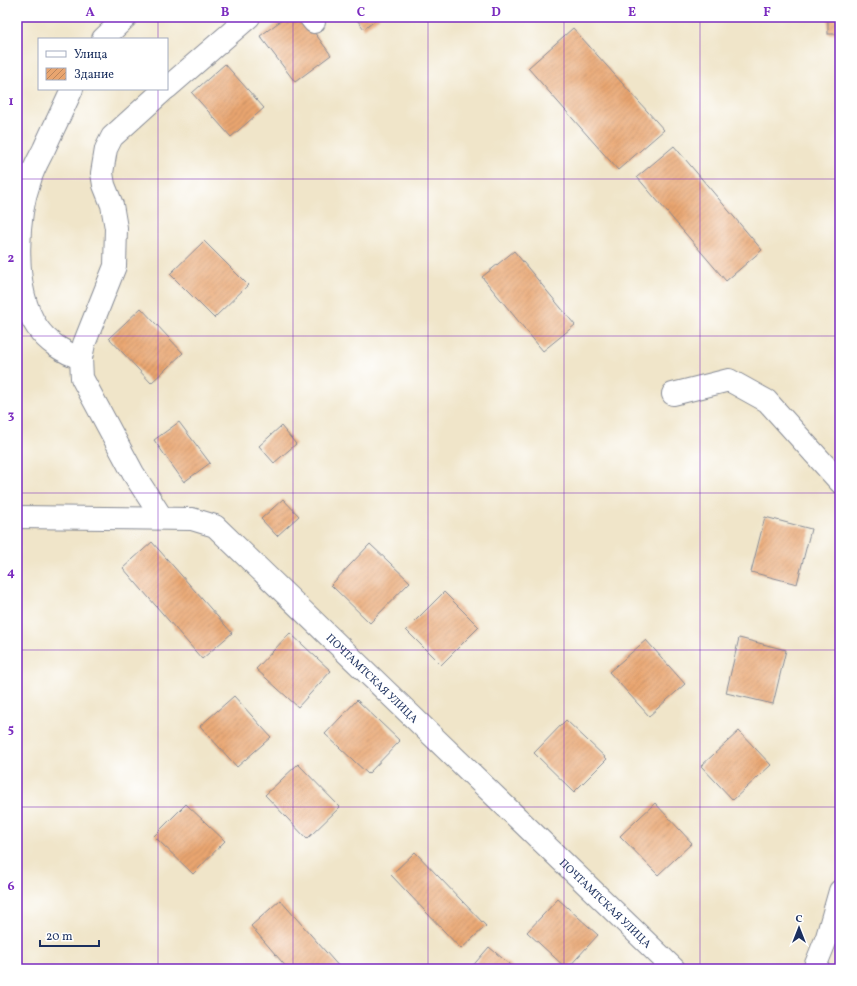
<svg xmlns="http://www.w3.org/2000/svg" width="857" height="986" font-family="Vollkorn,serif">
	<defs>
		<pattern id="building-hatch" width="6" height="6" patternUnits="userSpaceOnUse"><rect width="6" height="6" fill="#e9a56f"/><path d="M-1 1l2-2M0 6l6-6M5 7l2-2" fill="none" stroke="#bc875e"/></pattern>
	</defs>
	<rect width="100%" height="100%" fill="#fff"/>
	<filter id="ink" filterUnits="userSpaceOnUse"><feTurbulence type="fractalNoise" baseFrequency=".025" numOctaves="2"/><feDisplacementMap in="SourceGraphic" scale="8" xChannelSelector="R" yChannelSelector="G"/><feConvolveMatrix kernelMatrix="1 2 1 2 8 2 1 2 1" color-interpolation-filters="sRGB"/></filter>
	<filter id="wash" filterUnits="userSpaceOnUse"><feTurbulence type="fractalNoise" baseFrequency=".012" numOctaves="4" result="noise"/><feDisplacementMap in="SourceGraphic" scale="16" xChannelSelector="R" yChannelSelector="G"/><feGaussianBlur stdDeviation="0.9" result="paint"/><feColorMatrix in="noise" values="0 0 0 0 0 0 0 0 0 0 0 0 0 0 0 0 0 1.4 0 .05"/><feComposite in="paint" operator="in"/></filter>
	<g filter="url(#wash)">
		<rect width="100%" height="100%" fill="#f0e5c9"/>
		<g id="blocks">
			<g fill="url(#building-hatch)">
				<path d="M286,17H303L331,55L295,82L260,36Z"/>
				<path d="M355,17H380L364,29Z"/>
				<rect x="828" y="17" width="12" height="17"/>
				<path d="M573,28L664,130L618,170L528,68Z"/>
				<path d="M225,64L264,108L231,137L192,93Z"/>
				<path d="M674,146L762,250L726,281L637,177Z"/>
				<path d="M204,241L248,285L214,318L170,274Z"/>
				<path d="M514,251L575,325L543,351L482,277Z"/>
				<path d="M141,308L183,353L151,383L109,338Z"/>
				<path d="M179,422L210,463L184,482L154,440Z"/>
				<path d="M281,426L296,444L274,463L259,446Z"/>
				<path d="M283,499L299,516L277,536L261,519Z"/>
				<path d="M765,517L811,529L797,584L751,572Z"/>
				<path d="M152,542L232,633L202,659L123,568Z"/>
				<path d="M370,544L410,582L370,623L331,585Z"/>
				<path d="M444,592L479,627L441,665L406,630Z"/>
				<path d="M290,633L331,671L298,707L256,669Z"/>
				<path d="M739,638L786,650L773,704L726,693Z"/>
				<path d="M646,640L685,684L649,716L609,672Z"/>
				<path d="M234,696L271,737L237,767L200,726Z"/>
				<path d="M357,700L400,741L368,774L325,734Z"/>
				<path d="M566,720L607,759L574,792L534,753Z"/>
				<path d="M739,731L771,765L733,800L701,766Z"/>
				<path d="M298,764L340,807L307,839L265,795Z"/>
				<path d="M655,803L692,843L658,875L620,836Z"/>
				<path d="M186,804L225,841L193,874L154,836Z"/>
				<path d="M415,852L486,926L461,949L391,875Z"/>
				<path d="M558,899L598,935L567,969L527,932Z"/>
				<path d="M280,900L341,969H288L251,926Z"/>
				<path d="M489,947L515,969H470Z"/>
			</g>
		</g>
	</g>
	<g filter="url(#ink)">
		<use href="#blocks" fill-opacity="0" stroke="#868a94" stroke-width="1"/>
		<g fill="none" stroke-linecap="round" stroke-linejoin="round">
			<g stroke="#868a94" stroke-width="24">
				<g id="minor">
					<path d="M310,17L314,22"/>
					<path d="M103,39L126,17"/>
					<path d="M167,88L249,17"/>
					<path d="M72,89C63,109 53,129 44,149C39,159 33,169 30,180C16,219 13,292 37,327C47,342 64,353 81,358"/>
					<path d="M673,394L729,380L767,401L840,482"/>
					<path id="s1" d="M17,517L192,519L215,526L674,969"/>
					<path d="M162,518L133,473L82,378L81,358L84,344L115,266L116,228L112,205L104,185L102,173L106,149L112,137L165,89"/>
					<path d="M814,969L827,937L840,891"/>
				</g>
			</g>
			<use href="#minor" stroke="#fff" stroke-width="22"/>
		</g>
	</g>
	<path fill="none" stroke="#7b2cbf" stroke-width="1" stroke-opacity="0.55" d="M158,17V39M293,17V969M428,17V969M564,17V969M700,17V969M158,89V969M17,179H840M17,336H840M17,493H840M17,650H840M17,807H840"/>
	<g text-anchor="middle" stroke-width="4" stroke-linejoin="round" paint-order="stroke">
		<g font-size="11" fill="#1b2f5e" stroke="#fff">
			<text dy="4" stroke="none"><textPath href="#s1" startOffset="418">ПОЧТАМТСКАЯ УЛИЦА</textPath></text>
			<text dy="4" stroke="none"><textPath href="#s1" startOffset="742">ПОЧТАМТСКАЯ УЛИЦА</textPath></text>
		</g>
	</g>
	<rect width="857" height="986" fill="none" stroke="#fff" stroke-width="44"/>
	<rect x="38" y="38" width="130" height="52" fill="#ffffff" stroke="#a4acbf"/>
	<rect x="46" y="51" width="20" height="6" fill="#ffffff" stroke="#a4acbf"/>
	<text x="74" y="58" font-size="12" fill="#1b2f5e">Улица</text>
	<rect x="46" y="68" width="20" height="12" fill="url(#building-hatch)" stroke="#a4acbf"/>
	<text x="74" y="78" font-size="12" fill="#1b2f5e">Здание</text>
	<g transform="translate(799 928)" stroke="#ffffff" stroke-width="3" paint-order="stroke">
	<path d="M0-3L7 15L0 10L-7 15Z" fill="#1b2f5e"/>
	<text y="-6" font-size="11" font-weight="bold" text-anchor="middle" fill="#1b2f5e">С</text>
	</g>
	<path d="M40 940v6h59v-6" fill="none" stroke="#1b2f5e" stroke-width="2"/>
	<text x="46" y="940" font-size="12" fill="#1b2f5e" stroke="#ffffff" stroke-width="3" paint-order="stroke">20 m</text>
	<rect x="22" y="22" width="813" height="942" fill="none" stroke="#7b2cbf" stroke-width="1.5"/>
	<g font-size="13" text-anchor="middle" font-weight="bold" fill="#7b2cbf">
		<text x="90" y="16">A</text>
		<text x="225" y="16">B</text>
		<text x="361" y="16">C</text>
		<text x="496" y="16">D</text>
		<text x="632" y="16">E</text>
		<text x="767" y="16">F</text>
		<text x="11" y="105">1</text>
		<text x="11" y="262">2</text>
		<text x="11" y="419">3</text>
		<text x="11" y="576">4</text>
		<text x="11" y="733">5</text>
		<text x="11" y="890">6</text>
	</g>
</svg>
